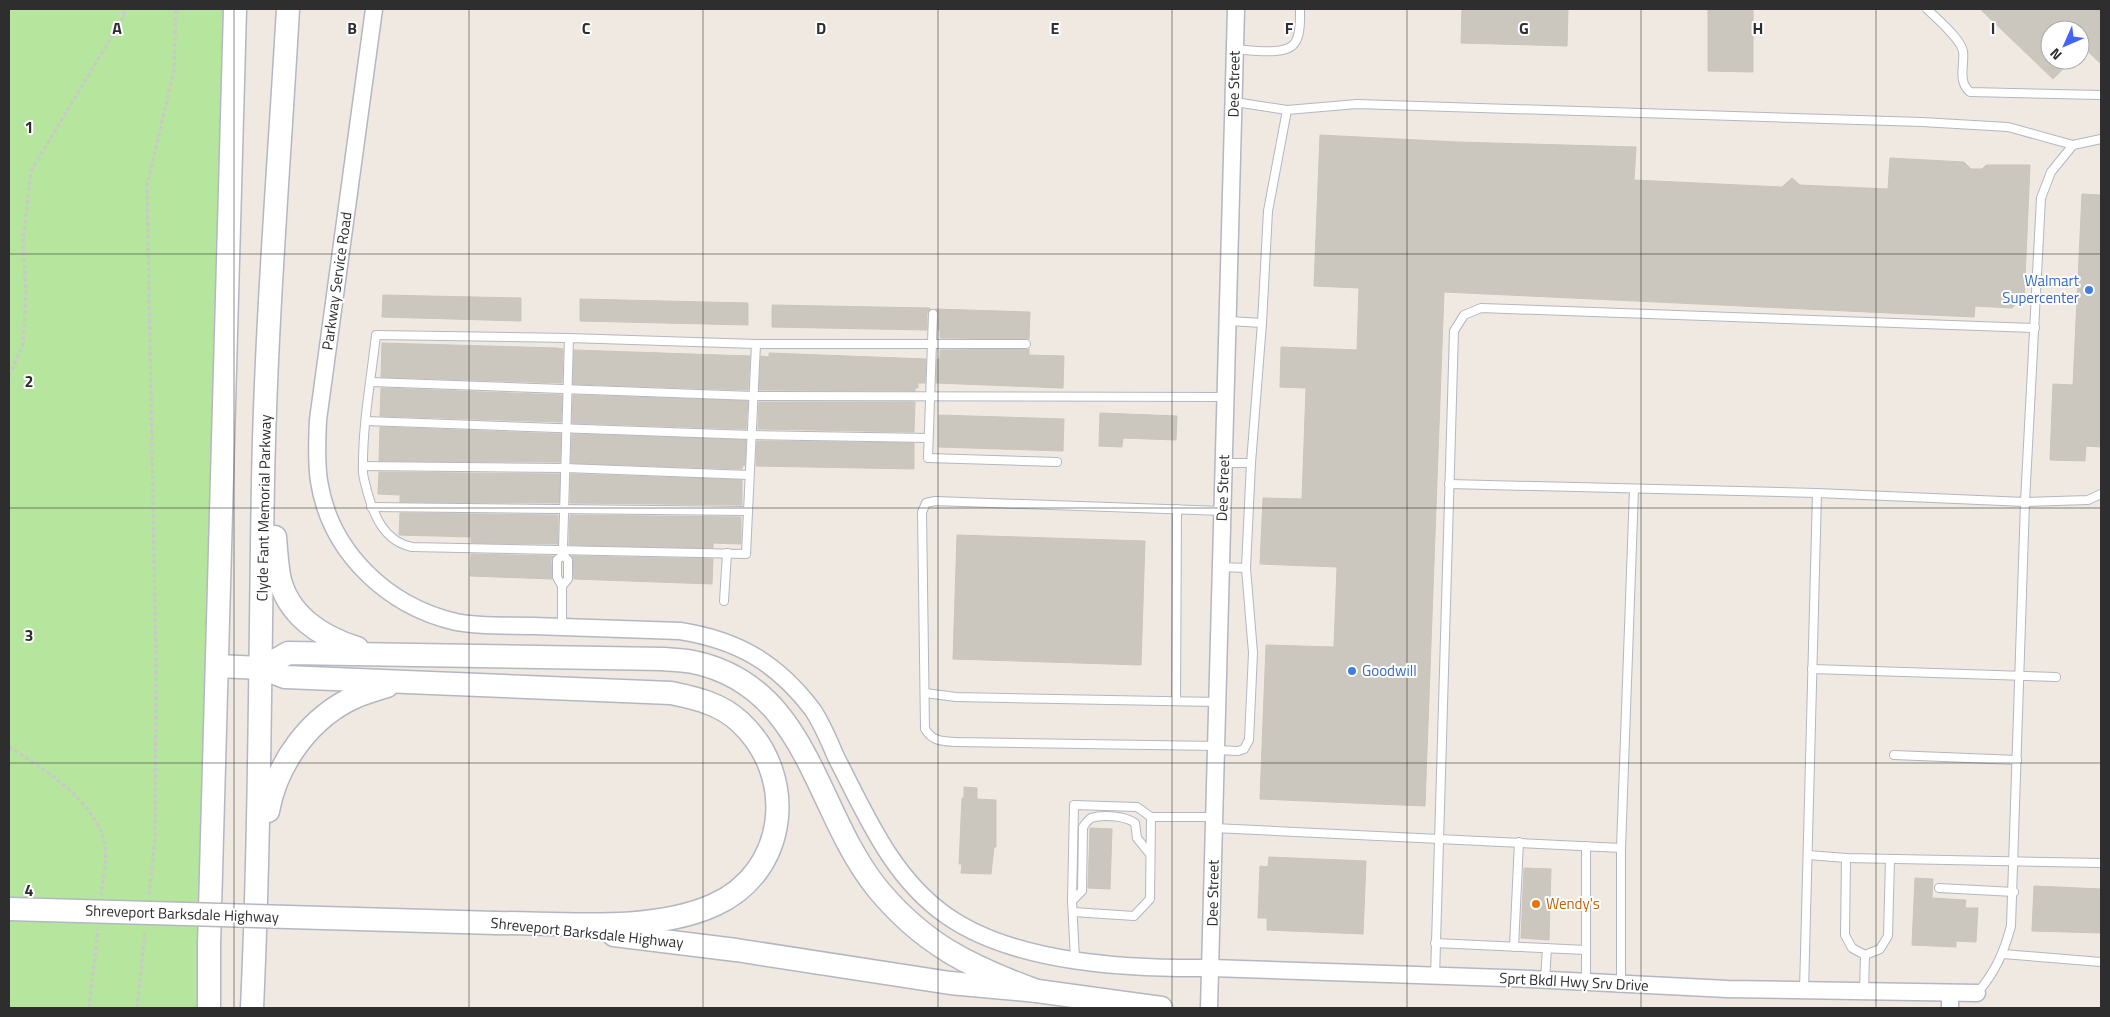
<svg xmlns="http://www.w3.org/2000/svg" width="2110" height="1017" font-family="'Titillium Web',sans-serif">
	<rect width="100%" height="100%" fill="#efe9e1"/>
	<path fill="#b6e59e" d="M9,9H226L200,1008H9Z"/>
	<g fill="#cbc7bf" stroke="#cbc5ba">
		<path d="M1462,9H1568L1567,46L1461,43Z"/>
		<path d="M1708,9H1753V72L1708,71Z"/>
		<path d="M1980,9H2101V64L2080,44V30H2050V60H2072L2053,79Z"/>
		<path d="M1320,135L1457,142L1636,147L1634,180L1782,187L1792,178L1800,185L1888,189L1890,158L1964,162L1971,169H1982L1986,165H2030L2024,303H2017L2012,308L1975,306L1974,317L1444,292L1425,806L1260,799L1266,645L1334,647L1337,567L1260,564L1263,498L1302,499L1306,388L1280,387L1281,347L1357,350L1359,288L1314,286Z"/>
		<path d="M2082,194L2101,195V447L2086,446L2085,461L2050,460L2053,384L2073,385Z"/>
		<path d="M383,295L521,298V321L382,317Z"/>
		<path d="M580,299L748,303V325L580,321Z"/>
		<path d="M772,305L929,308L931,309L927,313V330L772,327Z"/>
		<path d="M935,309L1030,312L1029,339L940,338V330H938L939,314Z"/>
		<path d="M382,343L557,348L563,349L562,383L381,377Z"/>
		<path d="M1029,349V355L1064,356L1063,388L936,383L937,359H940V350Z"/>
		<path d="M574,350L750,356L748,390L573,384Z"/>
		<path d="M769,353L926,359L925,383H918V388H915V391L759,390L761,356L769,357Z"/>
		<path d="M381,388L562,395L561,422L380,416Z"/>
		<path d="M573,395L748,401L746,429L572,423Z"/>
		<path d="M759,402H915L914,432L758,429Z"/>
		<path d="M1100,413L1177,416L1176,440L1123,438L1122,447L1099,446Z"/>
		<path d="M939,415L1064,419L1063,451L939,447Z"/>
		<path d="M380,427L561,434L560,462L379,461Z"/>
		<path d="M572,434L746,440L745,466L743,465L742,469L571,463Z"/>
		<path d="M757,441L914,443V469L756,466Z"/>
		<path d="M379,472L560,474L559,503L400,502V495L378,494Z"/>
		<path d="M571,474L742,480V505L570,503Z"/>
		<path d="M400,513L558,515V544L471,543V537L399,535Z"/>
		<path d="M570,515L741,517V544L713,543V548L569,545Z"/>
		<path d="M957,535L1145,541L1141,665L953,659Z"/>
		<path d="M471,554L554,556L551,560L552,579L470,576Z"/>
		<path d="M572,556L713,559L712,584L574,579Z"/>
		<path d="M964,787L977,788V799L996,800V847H994L991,874L961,873L962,864H959L962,798H964Z"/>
		<path d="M1090,828L1112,829L1110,889L1088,888Z"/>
		<path d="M1269,857L1366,861L1363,934L1267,930V918H1258L1260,866L1268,867Z"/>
		<path d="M1524,868L1551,869L1549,940L1521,938Z"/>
		<path d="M1915,878L1933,879L1932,898L1966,900L1965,908H1978L1976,942L1956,941V947L1912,945Z"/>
		<path d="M2034,886L2101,889V933L2032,931Z"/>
	</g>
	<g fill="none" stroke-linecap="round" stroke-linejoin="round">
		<g stroke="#b4b7c1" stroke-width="10">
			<g id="lane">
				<path d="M1927,9C1937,19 1960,38 1963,51C1965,65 1957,81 1970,92L2101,95"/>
				<path d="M1235,49C1249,50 1284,56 1294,44C1301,36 1300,19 1300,9"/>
				<path d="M1235,102L1287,110L1357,104L1922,122L2008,127L2073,145"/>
				<path d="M933,314L928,458L1057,462"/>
				<path d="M1229,321L1262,323"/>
				<path d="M756,344H1026"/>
				<path d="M371,382L753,396L1226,397"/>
				<path d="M366,421L751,435L928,438"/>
				<path d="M1224,463H1251"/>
				<path d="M363,466L565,468L749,475"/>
				<path d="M1449,484L1817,493L2025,502L2088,500L2101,494"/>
				<path d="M371,507L748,511"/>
				<path d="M563,555V549C565,478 567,408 569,338L376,335C371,380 362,427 363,472C363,478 366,485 367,491C374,516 384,541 412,547L746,554L756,344L569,338"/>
				<path d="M1221,567L1246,568"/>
				<path d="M724,601L727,553"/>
				<path d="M562,627V586L557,577V560L563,555L568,560V579L562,586"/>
				<path d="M1812,669L2056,677"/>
				<path d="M925,693L956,697L1217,702"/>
				<path d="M1176,700L1177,509"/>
				<path d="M1216,746L957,742C943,741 933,742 925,729L922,512L926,503L935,501L1223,511"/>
				<path d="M1216,750L1238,751L1244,749L1249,740L1253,653L1246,568L1251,463L1262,323L1268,211L1287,110"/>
				<path d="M1894,755L2017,760"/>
				<path d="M1214,828L1621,848L1634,489"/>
				<path d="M1586,846V982"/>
				<path d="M1808,855L1846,858L2101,863"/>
				<path d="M1846,858L1845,935L1852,948L1865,955L1864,992"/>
				<path d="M1939,888L2014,892"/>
				<path d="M1072,901L1082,891L1083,827C1086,823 1088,820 1091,818C1103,814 1125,816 1135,823L1137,838L1150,854"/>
				<path d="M1073,912L1134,916L1150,899L1151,817"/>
				<path d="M1435,943L1586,950"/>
				<path d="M1514,947L1519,842"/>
				<path d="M2003,954L2101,962"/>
				<path d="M1865,955L1880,949L1888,936L1890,859"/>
				<path d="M1075,959L1072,901L1074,805L1137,807L1151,817H1215"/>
				<path d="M1435,977L1454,331L1464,315L1481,308L2035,328"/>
				<path d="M1545,980L1547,948"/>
				<path d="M1621,983V848"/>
				<path d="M1804,991L1817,493"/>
				<path d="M1977,993C1995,973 2004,952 2011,926L2025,502L2041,198L2051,172L2073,145L2101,139"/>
			</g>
		</g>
		<g stroke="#b4b7c1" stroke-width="19">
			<g id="street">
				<path d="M374,9L318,420C317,440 316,461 319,481C330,552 387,606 456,622C481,627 509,625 535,626C583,628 631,629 680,631C737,640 776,662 812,709C822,723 829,741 836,757C866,815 892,878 947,916C1016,964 1130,969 1211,968L1530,979L1727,989L1977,993"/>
				<path d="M1209,1008L1236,9"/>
				<path d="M1950,1008V993"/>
			</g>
		</g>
		<g stroke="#b4b7c1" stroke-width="25">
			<g id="secondary">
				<path d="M275,537C276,550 277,563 279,576C287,615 321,637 357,648"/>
				<path d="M217,666L262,668L285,677L671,693C696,698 721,704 740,722C798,776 788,872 714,905C652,933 563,923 496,923"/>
				<path d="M262,668L288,653L663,659C673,660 683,660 693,662C809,686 814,810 877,888C923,944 970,967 1037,991"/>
				<path d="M268,811C277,762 311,716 357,696C367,692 377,689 387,686"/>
				<path d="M614,935L736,950L950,983L1037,991L1161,1008"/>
				<path d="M209,1008V945L235,9"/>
				<path d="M252,1008C260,832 260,657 263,481C266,323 279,166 288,9"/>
			</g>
		</g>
		<g stroke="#c9c9c9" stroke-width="3" stroke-dasharray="4 2.5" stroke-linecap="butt">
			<path d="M9,376L23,345L26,291L23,241L31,171L124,16L123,9"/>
			<path d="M9,747C42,767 96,802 104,842C108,859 103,878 101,895"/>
			<path d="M149,895L155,838L156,662L147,185L174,70L176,9"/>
			<path d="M89,1008L98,929"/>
			<path d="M137,1008L145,931"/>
		</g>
		<use href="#lane" stroke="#fff" stroke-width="8"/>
		<use href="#street" stroke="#fff" stroke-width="16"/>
		<use href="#secondary" stroke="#fff" stroke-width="22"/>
		<g stroke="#b4b7c1" stroke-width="25" stroke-linecap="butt">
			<path id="secondary-bridge" d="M9,909L496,923"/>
		</g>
		<use href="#secondary-bridge" stroke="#fff" stroke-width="22"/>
	</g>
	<path fill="none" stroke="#2e2e2e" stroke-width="1" stroke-opacity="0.55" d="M234,9V1008M469,9V1008M703,9V1008M938,9V1008M1172,9V1008M1407,9V1008M1641,9V1008M1876,9V1008M9,254H2101M9,508H2101M9,763H2101"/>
	<g fill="#3f7fe0" stroke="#fff" stroke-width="2">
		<circle cx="2089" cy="290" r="5"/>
		<circle cx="1352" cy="671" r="5"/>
	</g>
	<circle fill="#e8710a" stroke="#fff" stroke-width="2" cx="1536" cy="904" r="5"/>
	<g text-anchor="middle" stroke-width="4" stroke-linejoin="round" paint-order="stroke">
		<g font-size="15" fill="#2e2e2e" stroke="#fff">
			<text transform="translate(1234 84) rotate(-89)" y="5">Dee Street</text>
			<text transform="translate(337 281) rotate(-82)" y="5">Parkway Service Road</text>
			<text transform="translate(1223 488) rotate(-88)" y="5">Dee Street</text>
			<text transform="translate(264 508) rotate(-89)" y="5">Clyde Fant Memorial Parkway</text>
			<text transform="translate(1213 893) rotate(-89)" y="5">Dee Street</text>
			<text transform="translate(182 914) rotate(2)" y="5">Shreveport Barksdale Highway</text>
			<text transform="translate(587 933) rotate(6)" y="5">Shreveport Barksdale Highway</text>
			<text transform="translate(1574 982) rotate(3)" y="5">Sprt Bkdl Hwy Srv Drive</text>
		</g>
		<g font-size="15" fill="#366cbe" stroke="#fff" text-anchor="end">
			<text x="2079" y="286">Walmart<tspan x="2079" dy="17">Supercenter</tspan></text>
			<text x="1362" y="676" text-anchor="start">Goodwill</text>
		</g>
		<g font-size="15" fill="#c56008" stroke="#fff" text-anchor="start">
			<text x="1546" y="909">Wendy's</text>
		</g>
	</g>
	<g font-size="16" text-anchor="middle" font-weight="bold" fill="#2e2e2e" stroke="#fff" stroke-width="4" stroke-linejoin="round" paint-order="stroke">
		<text x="117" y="34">A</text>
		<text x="352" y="34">B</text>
		<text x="586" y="34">C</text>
		<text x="821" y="34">D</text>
		<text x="1055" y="34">E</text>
		<text x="1289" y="34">F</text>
		<text x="1524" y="34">G</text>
		<text x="1758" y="34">H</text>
		<text x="1993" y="34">I</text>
		<text x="29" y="133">1</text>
		<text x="29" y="387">2</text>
		<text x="29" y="641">3</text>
		<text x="29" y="896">4</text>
	</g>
	<rect width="2110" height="1017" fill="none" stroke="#2e2e2e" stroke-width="20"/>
	<g transform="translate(2065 45) rotate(225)"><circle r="24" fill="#ffffff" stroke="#ababab"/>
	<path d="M0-4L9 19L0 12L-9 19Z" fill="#4264fb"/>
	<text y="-8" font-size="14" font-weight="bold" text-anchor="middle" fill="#2e2e2e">N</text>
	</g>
</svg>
